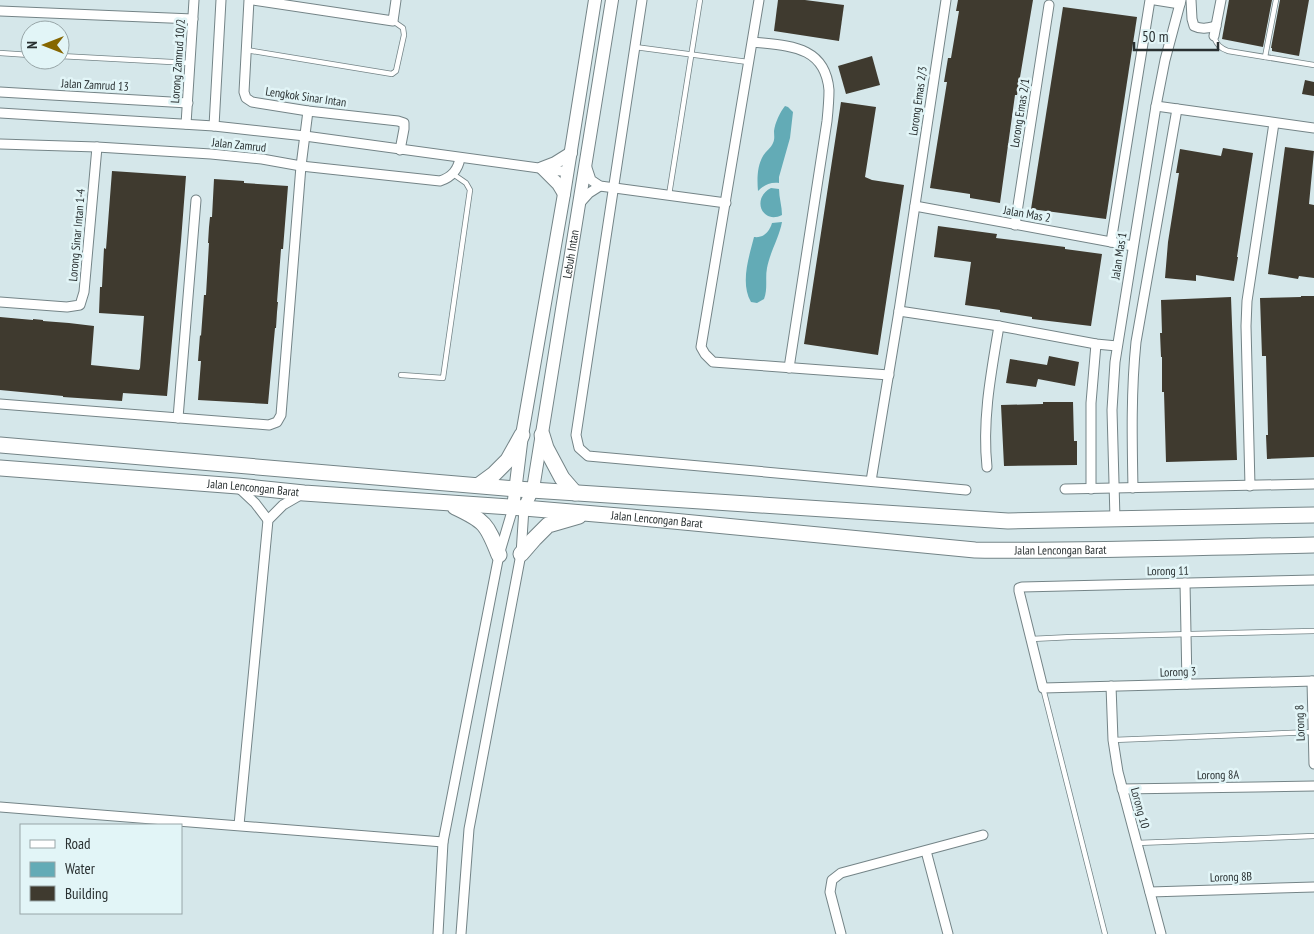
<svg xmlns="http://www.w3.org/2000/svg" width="1314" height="934" font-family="'PT Sans Narrow',sans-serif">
	<rect width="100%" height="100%" fill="#d5e7ea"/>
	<g fill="#63abb6">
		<path d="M785,106L788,107L793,112L790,138L779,177V183C770,182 764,185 758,191C757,180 757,166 763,156C766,151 771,148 773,143C775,139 774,135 774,131C775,123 780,112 785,106Z"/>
		<path d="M771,188L779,189C779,198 782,206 782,215C762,225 751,198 771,188Z"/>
		<path d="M782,222C779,238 770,252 767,268C765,278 768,289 764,299L757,303L751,302C740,283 749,257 754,237C763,238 769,233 772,223Z"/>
	</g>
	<g fill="#3f3a2f">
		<path d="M778,0H805L844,5L839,41L774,31Z"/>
		<path d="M958,0H1033L1017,95H1015L1000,203L970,198V194L930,188L947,82H944L948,58H951L959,11H956Z"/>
		<path d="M1229,0H1272L1263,47L1222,39Z"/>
		<path d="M1280,0H1309L1299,56L1272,51V48H1271Z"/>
		<path d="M1063,7L1137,17L1106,219L1031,209Z"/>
		<path d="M872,56L880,85L846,94L838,66Z"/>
		<path d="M1305,80L1314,82V96L1302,94Z"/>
		<path d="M841,102L876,107L865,177L872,180L904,185L878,355L804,344Z"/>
		<path d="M1285,147L1314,151L1309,204L1314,205V278L1299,276L1298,279L1268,274Z"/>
		<path d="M1223,148L1253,153L1237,257H1238L1234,281L1196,275V281L1165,278L1168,242L1179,173H1176L1180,149L1221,156Z"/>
		<path d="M112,171L186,176L181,241L167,396L123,393L122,401L63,397V396L0,390V317L33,320V319L43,320V321L69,323L94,326L91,365L139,370L140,368L144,316L99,313L100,287H102L104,248L106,249Z"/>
		<path d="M214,179L244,181V183L288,186L283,249H281L277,302H278L277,312L276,328H275L268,404L198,400L201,361H198L200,335L201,336L204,295H206L209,243H208L209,227L210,217H212Z"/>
		<path d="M938,226L997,234L996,238L1065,247V249L1102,254L1091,326L1032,319V317L1000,312V310L965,305L971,262L934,257Z"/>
		<path d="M1301,296H1314V457L1267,459L1266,435H1268L1266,356H1262L1260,298L1301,297Z"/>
		<path d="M1231,297L1237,460L1166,462L1164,392H1162V357H1161L1160,333H1162L1161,300Z"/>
		<path d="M1049,356L1079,362L1075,386L1038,379L1036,387L1006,383L1010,359L1047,365Z"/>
		<path d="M1043,402H1073L1074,441H1077V465L1004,466L1001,405L1043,404Z"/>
	</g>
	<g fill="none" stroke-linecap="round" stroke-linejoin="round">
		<g stroke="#748487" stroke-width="6">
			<g id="service">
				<path d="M1214,37C1217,45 1220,48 1228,51L1314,65"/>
				<path d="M635,47L748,62"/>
				<path d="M246,50L392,74L396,71L404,35L403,28L393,21"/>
				<path d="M0,53L30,55"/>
				<path d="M60,56L190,63"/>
				<path d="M1265,57L1276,0"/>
				<path d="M669,195L700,0"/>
				<path d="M401,375L443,378L470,190L466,183L453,174"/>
				<path d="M1031,639L1072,637L1314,631"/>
				<path d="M1043,688L1105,934"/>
				<path d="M1113,740L1313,732"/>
				<path d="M1137,843L1314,836"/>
			</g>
		</g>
		<g stroke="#748487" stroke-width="11">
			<g id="minor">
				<path d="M249,0L244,92L246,98L252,102L308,111L398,121L404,123V129L400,150"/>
				<path d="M253,0L393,21L396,0"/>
				<path d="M642,0L576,435L579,448L588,456L966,490"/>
				<path d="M759,0L701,347L705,354L713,362L889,375"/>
				<path d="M1155,0L1180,4"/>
				<path d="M1191,0L1192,19L1194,26C1202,30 1208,28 1216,26"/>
				<path d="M0,11L193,19"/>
				<path d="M1214,36L1221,0"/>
				<path d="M753,42C788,46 825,45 829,90C829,100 828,111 827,121L789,368"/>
				<path d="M0,92L188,103"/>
				<path d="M1156,106L1314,128"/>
				<path d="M0,113L214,126L305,136L568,172"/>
				<path d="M186,124L194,0"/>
				<path d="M214,126L221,0"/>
				<path d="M0,144L97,147L211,154L262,159L301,166L440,181C452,177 458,170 460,158"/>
				<path d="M586,165L591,180L600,186L726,203"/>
				<path d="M580,203L589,193L600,186"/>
				<path d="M915,206L1133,246"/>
				<path d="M1015,225L1049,5"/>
				<path d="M1111,242L1150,0"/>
				<path d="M0,302L67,307L80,305L84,292L97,147"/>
				<path d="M899,311L999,326L1096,344L1117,346"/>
				<path d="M0,404L269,425L277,422L281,415L301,166L308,111"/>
				<path d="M178,418L196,200"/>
				<path d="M987,467C982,420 991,373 999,326"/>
				<path d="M871,481L899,311L946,0"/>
				<path d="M1250,486L1246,326L1247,301L1274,123"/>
				<path d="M238,487L255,503L268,520"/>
				<path d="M1133,488C1132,439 1131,391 1136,342L1177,109"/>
				<path d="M1065,489L1314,484"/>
				<path d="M1091,489V403L1096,344"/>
				<path d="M1115,519L1112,410L1115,362L1156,106L1165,60L1181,0"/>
				<path d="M1314,580L1022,587L1019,588V591L1043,688L1314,681"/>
				<path d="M1185,583L1187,684"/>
				<path d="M1312,681L1314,764"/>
				<path d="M1111,686L1113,740L1118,772L1161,934"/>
				<path d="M1122,789L1314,786"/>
				<path d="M0,807L443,842"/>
				<path d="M239,825L268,520L283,505L302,494"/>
				<path d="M926,851L948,934"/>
				<path d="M1150,892L1314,887"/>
				<path d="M438,934L443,842L499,555L513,508"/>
				<path d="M461,934L469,829L521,554L524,508"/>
				<path d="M841,934L830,892L832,880L841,873L983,835"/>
			</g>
		</g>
		<g stroke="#748487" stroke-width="14">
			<g id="secondary">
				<path d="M564,194L558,184L542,168L555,163L571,153"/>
				<path d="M513,508L522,435L564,194L595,0"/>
				<path id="s1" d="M524,508L533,489L612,0"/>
			</g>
		</g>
		<g stroke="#748487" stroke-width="17">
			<g id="trunk">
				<path d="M542,435L546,448L562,478L575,493"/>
				<path d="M0,445L516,489L1008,521L1314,515"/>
				<path id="s2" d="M0,468L238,486L304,493L524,508L631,517L975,550C1088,552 1201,547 1314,545"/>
				<path d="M479,485L494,474L508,460L522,435"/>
				<path d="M455,507C485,521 487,524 499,555"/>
				<path d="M521,554L534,539L548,525L579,516"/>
			</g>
		</g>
		<use href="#service" stroke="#fff" stroke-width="4.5"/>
		<use href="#minor" stroke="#fff" stroke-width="9"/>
		<use href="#secondary" stroke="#fff" stroke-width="12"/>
		<use href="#trunk" stroke="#fff" stroke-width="15"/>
	</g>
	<g text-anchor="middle" stroke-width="5" stroke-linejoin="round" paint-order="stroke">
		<g font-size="12" fill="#293031" stroke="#e2f5f7">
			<text transform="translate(178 61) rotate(-86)" y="4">Lorong Zamrud 10/2</text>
			<text transform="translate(95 85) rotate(3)" y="4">Jalan Zamrud 13</text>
			<text transform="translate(306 97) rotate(8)" y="4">Lengkok Sinar Intan</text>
			<text transform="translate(918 101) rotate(-82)" y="4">Lorong Emas 2/3</text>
			<text transform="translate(1020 113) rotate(-81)" y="4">Lorong Emas 2/1</text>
			<text transform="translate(239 145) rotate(6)" y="4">Jalan Zamrud</text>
			<text transform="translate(1027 214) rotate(10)" y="4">Jalan Mas 2</text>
			<text transform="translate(77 235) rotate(-85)" y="4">Lorong Sinar Intan 1-4</text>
			<text dy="4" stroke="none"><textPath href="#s1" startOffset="259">Lebuh Intan</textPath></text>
			<text transform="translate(1119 256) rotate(-81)" y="4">Jalan Mas 1</text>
			<text dy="4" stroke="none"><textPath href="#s2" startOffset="254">Jalan Lencongan Barat</textPath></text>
			<text dy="4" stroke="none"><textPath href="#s2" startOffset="659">Jalan Lencongan Barat</textPath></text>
			<text dy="4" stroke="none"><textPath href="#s2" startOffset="1064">Jalan Lencongan Barat</textPath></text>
			<text transform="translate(1168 571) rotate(-1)" y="4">Lorong 11</text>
			<text transform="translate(1178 672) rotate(-2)" y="4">Lorong 3</text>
			<text transform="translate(1300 723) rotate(-92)" y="4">Lorong 8</text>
			<text transform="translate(1218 775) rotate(-1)" y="4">Lorong 8A</text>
			<text transform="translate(1140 808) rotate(75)" y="4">Lorong 10</text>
			<text transform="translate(1231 877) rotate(-2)" y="4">Lorong 8B</text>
		</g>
	</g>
	<rect x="20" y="824" width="162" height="90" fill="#e2f5f7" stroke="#98a6a8"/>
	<rect x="30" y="840" width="25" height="8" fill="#ffffff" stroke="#98a6a8"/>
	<text x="65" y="849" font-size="15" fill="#293031">Road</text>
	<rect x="30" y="862" width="25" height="15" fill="#63abb6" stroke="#98a6a8"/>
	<text x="65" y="874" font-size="15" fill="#293031">Water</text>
	<rect x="30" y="886" width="25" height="15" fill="#3f3a2f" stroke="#98a6a8"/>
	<text x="65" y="899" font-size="15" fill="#293031">Building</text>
	<g transform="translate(45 45) rotate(270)"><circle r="24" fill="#e2f5f7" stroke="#98a6a8"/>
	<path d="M0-4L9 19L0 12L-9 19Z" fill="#866600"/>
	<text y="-8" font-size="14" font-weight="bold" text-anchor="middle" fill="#293031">N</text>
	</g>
	<path d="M1134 42v8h84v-8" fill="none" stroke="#293031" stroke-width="2.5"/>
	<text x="1142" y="42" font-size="15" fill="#293031" stroke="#e2f5f7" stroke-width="4" paint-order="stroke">50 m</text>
</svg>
